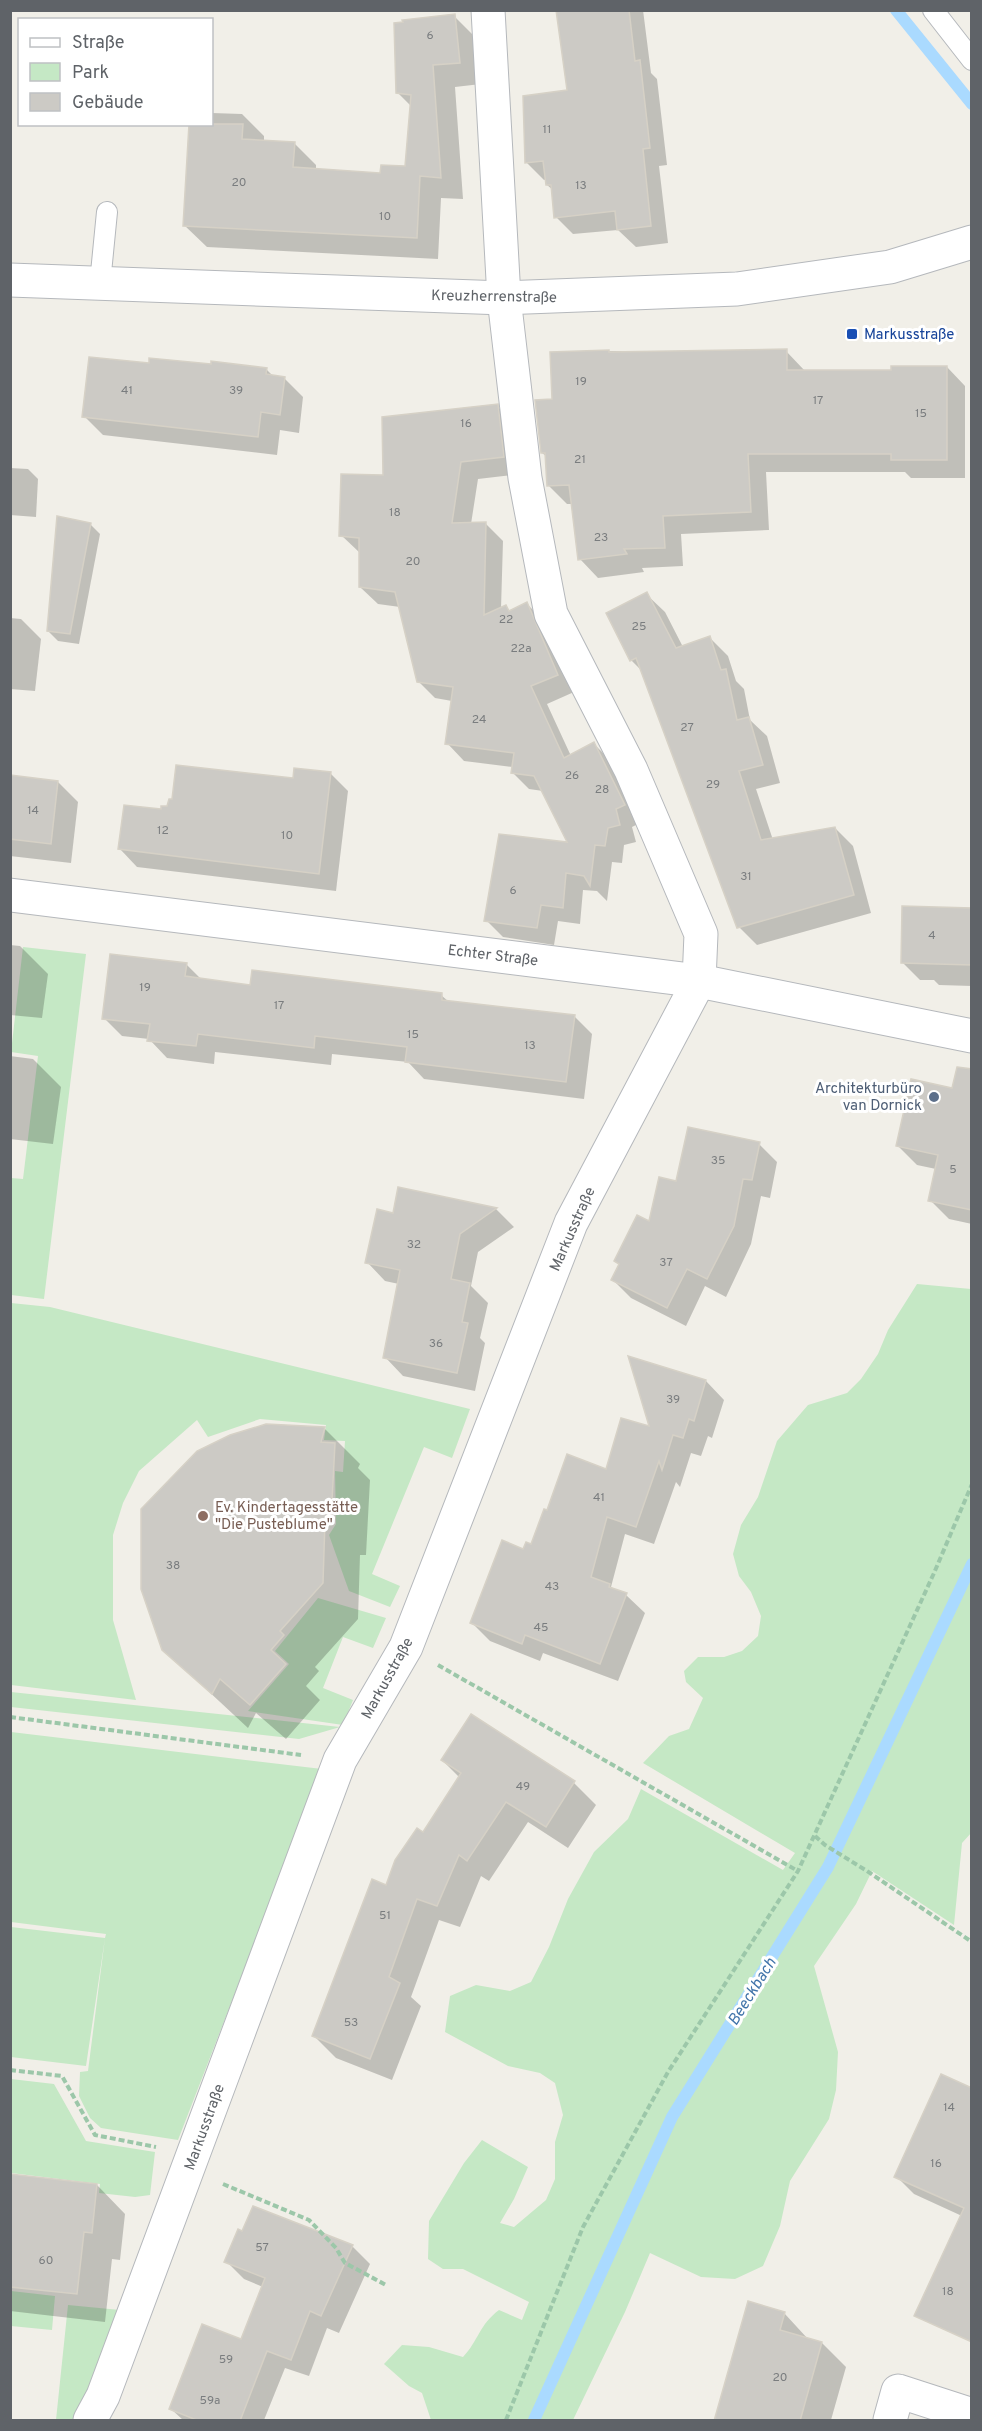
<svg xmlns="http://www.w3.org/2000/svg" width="982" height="2431" font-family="Overpass,sans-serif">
	<rect width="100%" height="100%" fill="#f1efe8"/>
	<g fill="#c5e8c5">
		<path d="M23,947L86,954L44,1299L11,1295V1178L23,1179L38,1056L11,1052Z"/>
		<path d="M917,1284L971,1289L972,1832L962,1843L954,1925L872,1871L856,1904L814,1966L838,2052L836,2090L829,2119L790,2181L780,2226L763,2266L735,2279L701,2277L650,2253L625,2312L573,2420H431L422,2393L409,2386L384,2364L402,2345L429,2347L463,2357C479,2340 479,2325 499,2310L522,2320L529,2302L463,2269H443L428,2259L429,2221L464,2163L482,2140L528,2167L514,2199L500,2223L514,2227L546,2200L555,2179V2142L563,2115L555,2083L540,2073L508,2066L445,2032L450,1996L476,1985L510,1991L531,1982L549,1947L568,1899L594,1852L628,1819L641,1789L783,1870L795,1853L643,1763L669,1736L689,1729L703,1698L686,1682L684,1671L698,1657H724L742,1651L758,1636L761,1616L751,1592L739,1576L733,1554L741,1525L758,1497L777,1441L808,1405L847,1393L861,1379L878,1354L888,1330Z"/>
		<path d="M11,1303L50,1307L470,1409L452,1458L424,1447L372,1574L400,1586L390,1607L349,1591L329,1535L336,1524L335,1471L343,1472L345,1441L324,1440L326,1425L260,1419L208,1437L197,1420L139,1471L123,1503L113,1535V1620L136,1700L11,1685Z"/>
		<path d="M318,1598L386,1618L373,1648L343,1637L323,1688L353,1700L343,1725L248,1711L289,1664L275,1651Z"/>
		<path d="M11,1692L340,1727L299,1739L11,1707Z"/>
		<path d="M11,1732L322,1769L178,2140L101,2128L90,2118L79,2096L80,2072L88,2071L105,1938L86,2066L11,2057V1927L105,1938L106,1934L11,1922Z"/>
		<path d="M11,2079L54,2084L86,2141L155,2152L150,2195L135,2197L99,2193L100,2184L11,2173Z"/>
		<path d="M11,2291L55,2296L52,2330L11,2326Z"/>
		<path d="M68,2305L120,2310L83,2420H56Z"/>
	</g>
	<g fill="#0003">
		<path d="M558,10H643L651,73L657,79L667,165L659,166L668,243L636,247L618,230L573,234L556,217L553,190L547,185V179L544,180L526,162L569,92Z"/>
		<path d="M454,16L476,38L481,84L455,87L463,199L441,198L438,259L207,247L184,225L212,124V113L242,114L264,136V141L294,143L316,165V170L381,175L406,168L411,106L397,92Z"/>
		<path d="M608,351H786L805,371H892L947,367L965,386V478H911L905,472H766L769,530L681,534L683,566L642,568L644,572L598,578L580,559L573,504H567L548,485L546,456L542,453L554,400Z"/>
		<path d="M150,365L266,369L274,377L284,378L303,397L299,433L280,430L277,455L103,435L84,416Z"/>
		<path d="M497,406L514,423L520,474L478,479L471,524H486L503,541L501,609L506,607L510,612L527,604L544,621L574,692L547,704L571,756L594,744L611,761L642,822L632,827L636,842L624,845L622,863L612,862L607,901L597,891L583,890L580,924L558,921L554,945L503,937L486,920L570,844L543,791L529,789L512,772L513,767L464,761L447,743L452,701L435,698L418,681L400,607L378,604L360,587V553L341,535L385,476Z"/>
		<path d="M10,468L28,469L38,479L36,517L10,515Z"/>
		<path d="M90,524L100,534L79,644L58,641L48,631Z"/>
		<path d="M646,594L665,612L683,647L710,638L728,656L736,681L744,689L750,720L767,736L780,783L756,789L773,840L835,828L853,846L871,913L757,945L739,927L642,671L631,660Z"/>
		<path d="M10,618L21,619L41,639L35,691L10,689Z"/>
		<path d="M330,773L348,791L336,891L137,867L120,849L162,811L169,808Z"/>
		<path d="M10,777L58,782L78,802L71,863L10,856Z"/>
		<path d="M972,909V986L939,985L934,980H920L902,962Z"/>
		<path d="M10,945L20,946L48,974L42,1018L10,1015Z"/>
		<path d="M186,964L201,979L252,987L441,995L449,1002L574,1016L592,1034L584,1099L424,1079L408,1062L332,1054L331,1065L215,1052L214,1064L167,1058L149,1039L122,1036L104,1018Z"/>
		<path d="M10,1056L33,1059L61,1087L53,1144L10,1139Z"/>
		<path d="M972,1094V1224L949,1219L930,1200L936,1169L917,1165L898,1146Z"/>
		<path d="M759,1144L777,1162L770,1198L761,1196L751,1244L726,1297L705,1286L686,1326L631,1298L613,1280L677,1183Z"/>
		<path d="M399,1188L496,1209L514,1227L478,1252L471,1286L488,1303L480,1338L485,1343L475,1391L403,1376L385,1357L399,1284L385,1281L367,1262L394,1214Z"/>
		<path d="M706,1381L724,1400L712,1438L708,1436L701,1456L691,1453L680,1487L676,1482L654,1544L625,1534L611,1587L626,1595L645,1613L618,1681L543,1653L540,1661L490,1641L472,1623L524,1551L532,1546L548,1512L607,1471L651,1428Z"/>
		<path d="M324,1428L360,1464L358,1468L370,1480L366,1555H360L358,1619L315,1667L319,1671L306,1686L320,1700L286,1739L256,1713L248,1728L163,1649Z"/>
		<path d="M471,1716L574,1783L596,1805L568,1848L528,1822L489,1881L481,1876L460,1927L439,1920L411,1997L421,2006L392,2080L336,2058L314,2036L387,1886L460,1778L442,1760Z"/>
		<path d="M972,2090V2307L962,2216L914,2194L896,2176Z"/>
		<path d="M10,2175L97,2185L125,2214L120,2260L112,2259L105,2322L10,2311Z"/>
		<path d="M352,2246L370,2264L339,2333L327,2328L309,2376L285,2368L264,2420H183L171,2409L242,2341L263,2287L244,2279L226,2261Z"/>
		<path d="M750,2303L785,2314L808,2339L822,2343L846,2367L831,2420H716Z"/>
	</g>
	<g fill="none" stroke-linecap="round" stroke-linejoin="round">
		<g stroke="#aadaff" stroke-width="12">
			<path d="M896,10L972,104"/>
			<path d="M534,2420L672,2117L828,1867L972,1564"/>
		</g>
	</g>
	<g fill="#cccac5" stroke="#d6d1c6" stroke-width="1.5">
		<path d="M556,10H629L635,61L640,60L650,148L643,149L651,226L617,230L615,211L554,218L551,185H546L543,161L525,163L523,96L567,90Z"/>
		<path d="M455,14L460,63L433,65L441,178L420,176L417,238L183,226L189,124H243L242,139L295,142L293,167L380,173L381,165L405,166L411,95L396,93L394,23L403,22L402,20Z"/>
		<path d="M787,349V370H891V366H947V460H891V454H748L751,512L663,516L665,548L624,549L627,554L578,560L569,485L547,486L545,453H541L535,400L552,399L550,352L609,350V352Z"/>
		<path d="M89,357L149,363V358L211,364V361L267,368L266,374L285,377L280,415L261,412L258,437L82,417Z"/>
		<path d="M498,404L504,457L461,462L452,523L486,522L484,615L506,605L509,611L527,602L558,675L531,686L564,758L594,742L625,805L616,809L620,825L608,828L605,846L595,845L590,886L584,876L566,873L563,908L541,905L537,928L484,921L499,834L567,842L534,776L511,773L514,753L445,744L453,687L417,682L395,592L359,587V538L339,536L341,474L383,475L382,417Z"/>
		<path d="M57,516L91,523L70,634L47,631Z"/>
		<path d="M647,592L676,648L710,636L721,670L726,669L737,720L749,717L763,765L739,771L761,840L835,827L854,895L737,928L636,658L630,661L606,613Z"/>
		<path d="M176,765L293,778L294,768L331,772L319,874L118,849L124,805L161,809V806H167L169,799H172Z"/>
		<path d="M10,775L58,781L51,844L10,839Z"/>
		<path d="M902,906L972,908V965L901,963Z"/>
		<path d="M110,954L187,963L185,976L250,985L252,970L442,993V1000L575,1015L566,1082L405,1062L407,1047L315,1036L314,1048L198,1034L196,1046L147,1041L150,1024L102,1019Z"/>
		<path d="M957,1067L972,1069V1210L928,1201L938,1155L896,1146L911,1079L952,1088Z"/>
		<path d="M688,1127L760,1142L752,1180L743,1179L734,1226L707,1279L687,1269L667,1308L611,1280L619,1264L614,1261L637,1215L649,1221L659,1177L676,1181Z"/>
		<path d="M398,1187L497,1208L460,1234L451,1279L470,1283L462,1322L468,1323L457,1373L383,1358L400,1270L365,1263L377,1209L393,1213Z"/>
		<path d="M628,1356L706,1380L694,1421L689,1419L683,1438L673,1435L662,1470L659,1461L636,1527L607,1517L591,1577L610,1584L609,1587L627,1593L600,1664L525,1635L522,1644L470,1623L502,1540L523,1549L526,1542L531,1544L544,1509L547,1510L567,1454L606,1469L621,1418L649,1426Z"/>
		<path d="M266,1424L325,1427L321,1442L335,1443L331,1520H325L323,1583L280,1631L284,1635L271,1650L286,1664L250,1705L220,1679L212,1694L162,1650L141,1589V1509L197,1451L230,1435Z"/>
		<path d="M471,1714L575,1781L546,1827L506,1802L467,1861L459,1855L437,1906L417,1899L389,1977L400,1983L370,2059L312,2036L372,1879L386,1885L395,1860L417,1828L423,1832L461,1773L441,1760Z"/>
		<path d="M941,2074L972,2088V2342L914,2316L964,2208L894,2177Z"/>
		<path d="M10,2174L97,2184L92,2233L84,2232L77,2294L10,2287Z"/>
		<path d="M253,2206L353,2245L321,2316L310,2311L291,2360L267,2351L240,2421H199L169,2409L202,2324L241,2339L265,2278L224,2262L238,2229L242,2231Z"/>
		<path d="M748,2301L785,2312L780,2330L822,2342L800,2421H714Z"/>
	</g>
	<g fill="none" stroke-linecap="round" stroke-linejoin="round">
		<g stroke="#b5b8bc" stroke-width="22">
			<g id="service">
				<path d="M933,10L972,60"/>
				<path d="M100,283L107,212"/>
			</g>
		</g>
		<g stroke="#b5b8bc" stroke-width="35">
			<g id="minor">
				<path d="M10,895L699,981L972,1036"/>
				<path d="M90,2420L103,2396L340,1760L406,1647L571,1223L699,981L701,934L631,770L551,614L525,478L504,298L488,10"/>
				<path d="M890,2420L898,2391L972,2415"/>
			</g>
		</g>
		<g stroke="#b5b8bc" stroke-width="35">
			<path id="tertiary" d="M10,280L504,298L737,289L890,267L972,242"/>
		</g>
		<g stroke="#9cc7a9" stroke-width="4" stroke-dasharray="6 3" stroke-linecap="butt">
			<path d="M438,1665L798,1871"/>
			<path d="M10,1717L301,1755"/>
			<path d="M815,1836L825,1845L867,1871L972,1942"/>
			<path d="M10,2070L62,2076L95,2135L156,2147"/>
			<path d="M223,2184L309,2220L336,2248L345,2263L386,2285"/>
			<path d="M506,2420L583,2227L668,2072L798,1871L934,1573L972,1484"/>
		</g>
		<use href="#service" stroke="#fff" stroke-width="20"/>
		<use href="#minor" stroke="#fff" stroke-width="33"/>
		<use href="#tertiary" stroke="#fff" stroke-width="33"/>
	</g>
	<rect fill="#1a4fb4" stroke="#fff" stroke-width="2" x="846" y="328" width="12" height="12" rx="3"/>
	<circle fill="#5c6f8a" stroke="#fff" stroke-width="2" cx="934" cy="1097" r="6"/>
	<circle fill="#8d6e63" stroke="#fff" stroke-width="2" cx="203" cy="1516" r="6"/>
	<g text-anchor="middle" stroke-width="6" stroke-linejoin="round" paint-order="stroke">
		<g font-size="12" fill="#7a7d7f">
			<text x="430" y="39">6</text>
			<text x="547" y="133">11</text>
			<text x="239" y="186">20</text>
			<text x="581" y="189">13</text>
			<text x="385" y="220">10</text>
			<text x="581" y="385">19</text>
			<text x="127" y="394">41</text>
			<text x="236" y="394">39</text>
			<text x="818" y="404">17</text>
			<text x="921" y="417">15</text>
			<text x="466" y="427">16</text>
			<text x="580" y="463">21</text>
			<text x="395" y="516">18</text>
			<text x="601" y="541">23</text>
			<text x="413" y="565">20</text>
			<text x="506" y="623">22</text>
			<text x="639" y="630">25</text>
			<text x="521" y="652">22a</text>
			<text x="479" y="723">24</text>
			<text x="687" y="731">27</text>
			<text x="572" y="779">26</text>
			<text x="713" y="788">29</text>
			<text x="602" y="793">28</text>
			<text x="33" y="814">14</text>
			<text x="163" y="834">12</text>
			<text x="287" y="839">10</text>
			<text x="746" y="880">31</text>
			<text x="513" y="894">6</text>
			<text x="932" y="939">4</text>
			<text x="145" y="991">19</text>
			<text x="279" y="1009">17</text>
			<text x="413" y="1038">15</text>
			<text x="530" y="1049">13</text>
			<text x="718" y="1164">35</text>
			<text x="953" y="1173">5</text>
			<text x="414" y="1248">32</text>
			<text x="666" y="1266">37</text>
			<text x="436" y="1347">36</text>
			<text x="673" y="1403">39</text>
			<text x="599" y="1501">41</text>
			<text x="173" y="1569">38</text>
			<text x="552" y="1590">43</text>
			<text x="541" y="1631">45</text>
			<text x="523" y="1790">49</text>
			<text x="385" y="1919">51</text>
			<text x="351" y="2026">53</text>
			<text x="949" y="2111">14</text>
			<text x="936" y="2167">16</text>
			<text x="262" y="2251">57</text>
			<text x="46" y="2264">60</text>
			<text x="948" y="2295">18</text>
			<text x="226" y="2363">59</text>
			<text x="780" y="2381">20</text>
			<text x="210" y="2404">59a</text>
		</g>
		<g font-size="15" fill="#5f6368" stroke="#fff">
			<text transform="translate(494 296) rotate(1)" y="5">Kreuzherrenstraße</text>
			<text transform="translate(493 955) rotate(7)" y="5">Echter Straße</text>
			<text transform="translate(572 1229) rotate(-66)" y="5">Markusstraße</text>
			<text transform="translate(387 1678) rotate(-61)" y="5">Markusstraße</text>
			<text transform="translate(204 2127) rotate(-70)" y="5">Markusstraße</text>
		</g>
		<g font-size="15" fill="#164399" stroke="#fff" text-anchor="start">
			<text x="864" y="339">Markusstraße</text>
		</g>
		<g font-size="15" fill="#4e5e75" stroke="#fff" text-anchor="end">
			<text x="922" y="1093">Architekturbüro<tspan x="922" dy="17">van Dornick</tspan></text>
		</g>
		<g font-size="15" fill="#785e54" stroke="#fff" text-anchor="start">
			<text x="215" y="1512">Ev. Kindertagesstätte<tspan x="215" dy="17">"Die Pusteblume"</tspan></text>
		</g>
		<g font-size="16" font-style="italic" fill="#4174aa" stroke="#fff">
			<text transform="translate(751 1991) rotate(-58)" y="6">Beeckbach</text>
		</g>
	</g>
	<rect width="982" height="2431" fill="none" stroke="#5f6368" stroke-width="24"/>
	<rect x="18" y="18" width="195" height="108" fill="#ffffff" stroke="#bfc1c3" stroke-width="1.5"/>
	<rect x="30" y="38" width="30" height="9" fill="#ffffff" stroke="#bfc1c3" stroke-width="1.5"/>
	<text x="72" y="48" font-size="18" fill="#5f6368">Straße</text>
	<rect x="30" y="63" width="30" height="18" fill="#c5e8c5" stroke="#bfc1c3" stroke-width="1.5"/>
	<text x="72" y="78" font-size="18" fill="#5f6368">Park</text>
	<rect x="30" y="93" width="30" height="18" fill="#cccac5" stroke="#bfc1c3" stroke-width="1.5"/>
	<text x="72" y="108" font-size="18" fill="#5f6368">Gebäude</text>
</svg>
